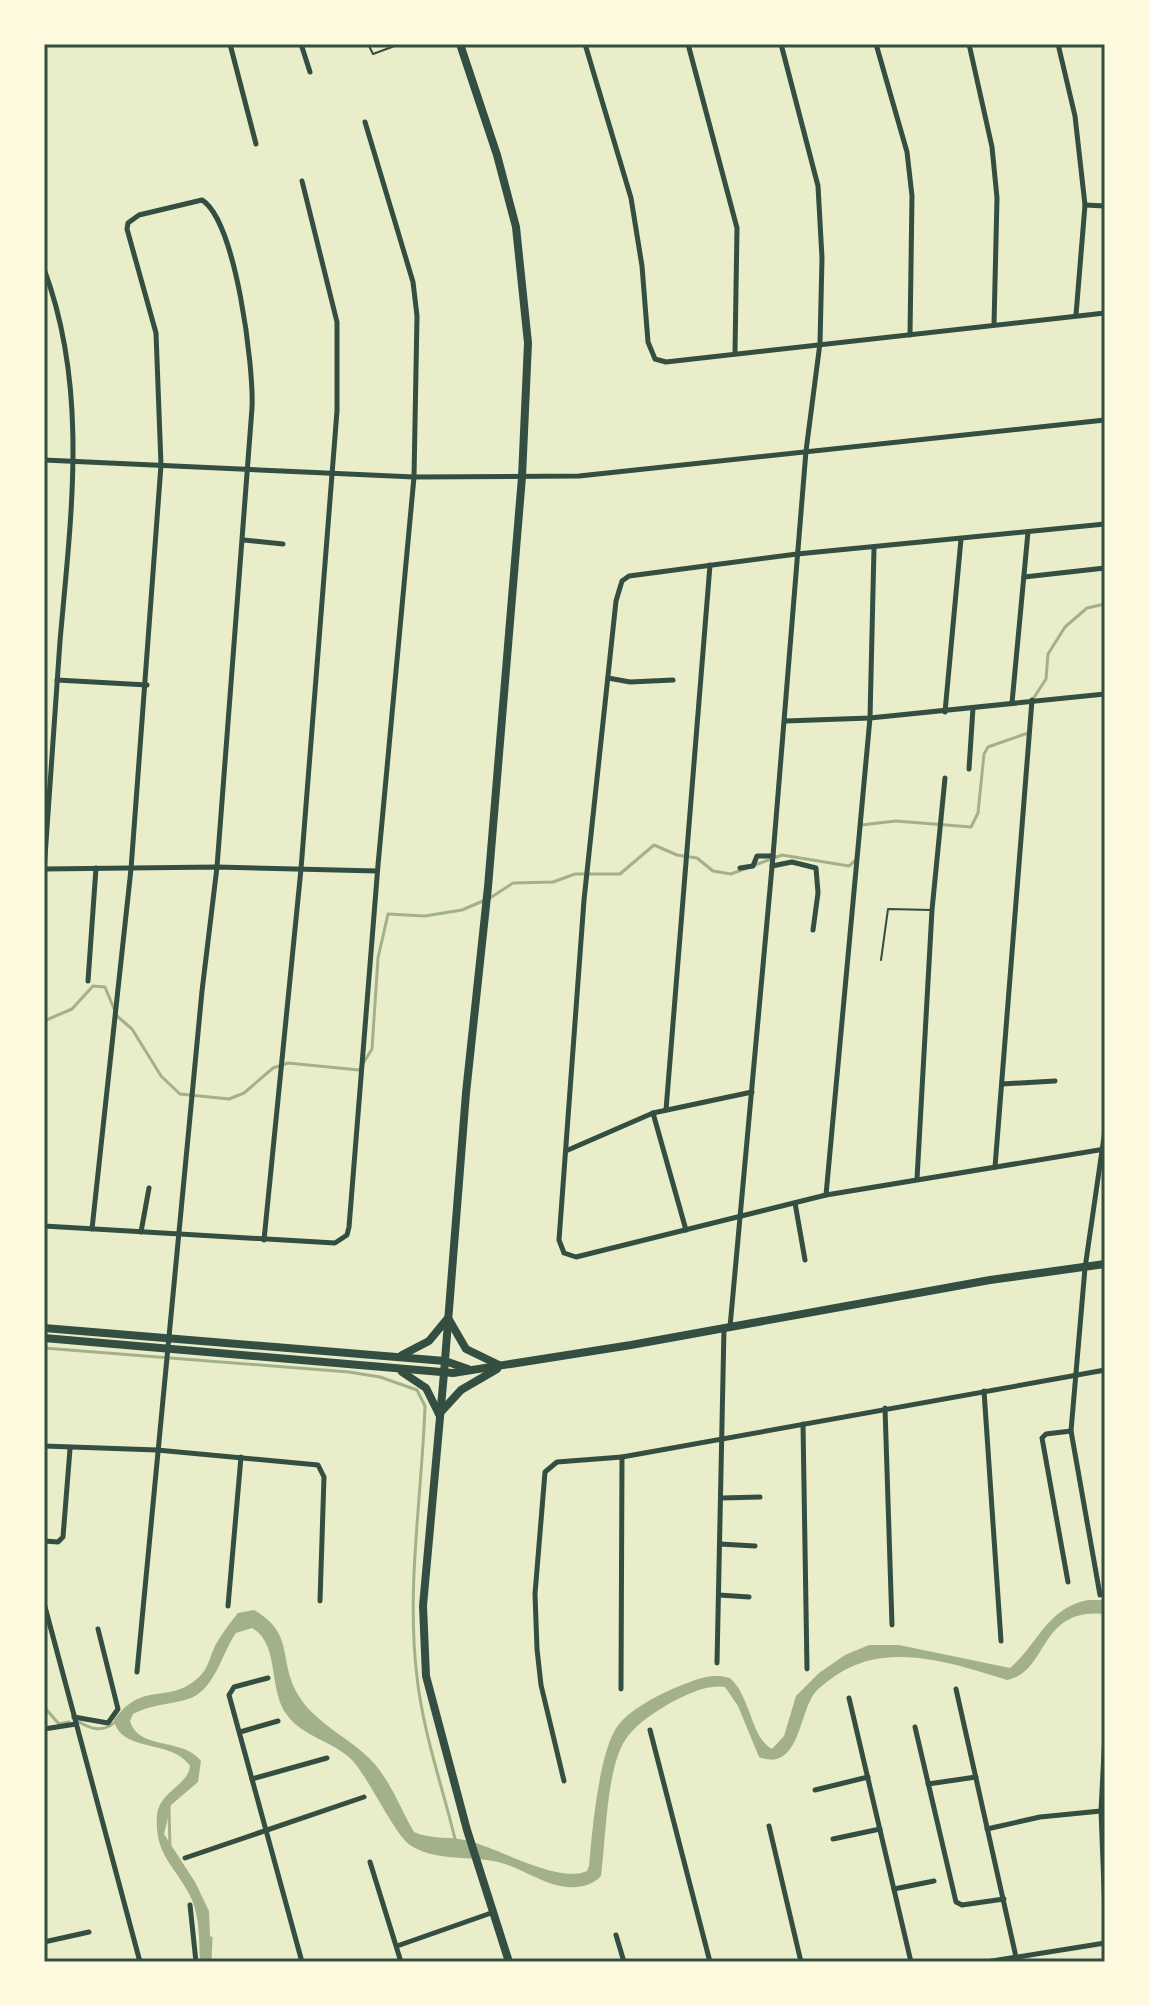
<svg xmlns="http://www.w3.org/2000/svg" width="1149" height="2006" font-family="Jost,sans-serif">
	<rect width="100%" height="100%" fill="#e9edc9"/>
	<path fill="#a3b18a" d="M1088,1600H1105V1614C1038,1607 1049,1672 1007,1680C952,1663 886,1640 835,1676C827,1682 817,1688 812,1697C799,1719 797,1772 759,1757L738,1706L725,1687C707,1684 688,1694 672,1702C655,1712 640,1721 628,1736C606,1763 606,1841 601,1876C593,1885 580,1888 568,1887C541,1885 519,1865 493,1861C467,1856 433,1861 410,1845C395,1835 370,1780 352,1760C333,1741 303,1737 287,1715C268,1691 280,1643 252,1628L236,1633C222,1652 215,1691 188,1699C169,1705 152,1704 133,1714L130,1721C139,1751 183,1737 201,1761L198,1782L171,1805L164,1834L195,1882L209,1911L211,1962H200C199,1942 200,1919 192,1900C178,1868 154,1857 157,1816C159,1791 188,1786 190,1766C173,1739 120,1753 114,1720C144,1679 168,1706 199,1677C209,1668 210,1655 216,1644C222,1633 230,1623 238,1613L254,1610C295,1634 278,1658 297,1693C313,1722 347,1736 370,1759C390,1779 400,1808 414,1832C431,1840 451,1836 469,1841C501,1849 559,1884 587,1871L589,1866C592,1834 599,1746 620,1723C633,1708 658,1695 677,1687C695,1680 710,1672 730,1678C751,1697 751,1738 772,1749L784,1736L796,1696L819,1673L845,1655L869,1645H899L1010,1668C1038,1644 1047,1608 1088,1600Z"/>
	<g fill="none" stroke-linecap="round" stroke-linejoin="round">
		<g stroke="#a3b18a" stroke-width="3">
			<path d="M1033,699L1046,679L1048,654L1065,627L1087,608L1105,604"/>
			<path d="M861,825L896,821L971,827L978,813L984,754L988,747L1028,733"/>
			<path d="M44,1021L72,1009L93,986L105,987L117,1016L132,1029L161,1076L180,1094L229,1099L244,1093L273,1068L288,1063L359,1070L372,1049L378,958L388,914L425,916L462,910L490,898L513,883L553,882L575,874H620L654,845L677,855L697,858L713,871L731,874L782,855L849,866L856,860"/>
			<path d="M44,1348L349,1372L380,1377L417,1390L425,1406C422,1495 406,1588 417,1677C423,1732 442,1785 455,1839"/>
			<path d="M44,1707L59,1724L69,1722"/>
			<path d="M79,1722C91,1729 103,1733 115,1722"/>
			<path d="M169,1809L170,1849"/>
			<path d="M210,1962L211,1938"/>
		</g>
		<g stroke="#344e41" stroke-width="2">
			<path d="M368,44L373,54L400,44"/>
			<path d="M881,960L888,909L931,910"/>
		</g>
		<g stroke="#344e41" stroke-width="5">
			<path d="M230,44L256,144"/>
			<path d="M301,44L310,72"/>
			<path d="M585,44L631,198L642,266L648,342L655,359L666,362L1105,313"/>
			<path d="M688,44L737,228L735,352"/>
			<path d="M876,44L907,152L912,196L910,335"/>
			<path d="M969,44L992,147L997,198L994,325"/>
			<path d="M1058,44L1075,116L1085,205L1076,315"/>
			<path d="M1085,205L1105,206"/>
			<path d="M44,269C89,389 71,516 60,641C54,717 50,794 44,871"/>
			<path d="M44,460L414,477L579,476L1105,420"/>
			<path d="M1105,524L797,554L629,576L622,581L616,601L584,900L559,1240L564,1253L576,1257L826,1195L1105,1149"/>
			<path d="M244,540L283,544"/>
			<path d="M1024,577L1105,568"/>
			<path d="M608,678L630,682L673,680"/>
			<path d="M57,680L147,685"/>
			<path d="M1012,703L1028,532"/>
			<path d="M945,712L961,539"/>
			<path d="M785,721L870,718L1105,694"/>
			<path d="M969,769L973,708"/>
			<path d="M772,866L792,862L816,868L818,893L813,930"/>
			<path d="M740,868L753,866L757,856H773"/>
			<path d="M44,869L217,867L377,871"/>
			<path d="M88,981L96,868"/>
			<path d="M1002,1084L1055,1081"/>
			<path d="M666,1110L710,565"/>
			<path d="M653,1113L686,1230"/>
			<path d="M568,1150L653,1113L752,1092"/>
			<path d="M995,1167L1032,700"/>
			<path d="M917,1179L932,910L945,778"/>
			<path d="M826,1195L870,718L874,548"/>
			<path d="M795,1203L805,1260"/>
			<path d="M44,1226L335,1243L347,1235L349,1227L378,865L414,477L417,316L413,282L365,122"/>
			<path d="M92,1229L131,869L161,465L156,333L127,229L128,223L139,215L202,200C236,221 254,368 252,408L217,867L202,991L137,1672"/>
			<path d="M141,1232L149,1188"/>
			<path d="M264,1240L301,869L337,411V322L302,181"/>
			<path d="M730,1327L773,856L806,451L820,343L822,258L818,186L781,44"/>
			<path d="M984,1391L1001,1641"/>
			<path d="M885,1408L892,1625"/>
			<path d="M803,1424L807,1669"/>
			<path d="M44,1446L157,1450L318,1465L324,1477L320,1601"/>
			<path d="M622,1457L1105,1370"/>
			<path d="M722,1498L760,1497"/>
			<path d="M44,1541L58,1542L63,1537L70,1449"/>
			<path d="M720,1544L755,1546"/>
			<path d="M1068,1582L1042,1438L1046,1434L1071,1431"/>
			<path d="M719,1595L749,1597"/>
			<path d="M1100,1595L1071,1431L1085,1268L1105,1130"/>
			<path d="M44,1603L140,1962"/>
			<path d="M228,1606L241,1457"/>
			<path d="M717,1663L724,1328"/>
			<path d="M268,1678L234,1687L229,1695L302,1962"/>
			<path d="M956,1689L1016,1957"/>
			<path d="M849,1698L911,1962"/>
			<path d="M74,1717L108,1723L118,1709L98,1629"/>
			<path d="M915,1727L956,1902L962,1905L1004,1899"/>
			<path d="M44,1729L76,1724"/>
			<path d="M650,1730L710,1962"/>
			<path d="M240,1732L278,1721"/>
			<path d="M1105,1733L1101,1811L1105,1913"/>
			<path d="M252,1779L327,1758"/>
			<path d="M564,1781L541,1685L537,1649L535,1594L545,1472L557,1462L622,1457L621,1689"/>
			<path d="M928,1784L976,1777"/>
			<path d="M815,1790L868,1777"/>
			<path d="M769,1826L801,1962"/>
			<path d="M987,1829L1040,1817L1101,1811"/>
			<path d="M833,1839L880,1829"/>
			<path d="M185,1858L364,1797"/>
			<path d="M370,1862L401,1962"/>
			<path d="M894,1889L934,1881"/>
			<path d="M190,1905L196,1962"/>
			<path d="M616,1935L624,1962"/>
			<path d="M44,1942L89,1932"/>
			<path d="M397,1946L494,1912"/>
			<path d="M986,1962L1105,1943"/>
		</g>
		<path stroke="#344e41" stroke-width="8" d="M444,1373L423,1606L426,1676L467,1830L509,1962"/>
		<g stroke="#344e41" stroke-width="8">
			<path d="M44,1328L445,1361L468,1369"/>
			<path d="M44,1338L453,1373L631,1345L990,1280L1105,1264"/>
			<path d="M402,1355L429,1341L448,1318L466,1349L499,1365"/>
			<path d="M402,1372L426,1388L439,1414"/>
			<path d="M444,1373L466,1093L488,887L522,477L528,343L516,227L497,155L460,44"/>
			<path d="M439,1414L461,1390L497,1369"/>
		</g>
	</g>
	<rect width="1149" height="2006" fill="none" stroke="#fefae0" stroke-width="92"/>
	<rect x="46" y="46" width="1057" height="1914" fill="none" stroke="#344e41" stroke-width="3"/>
</svg>
